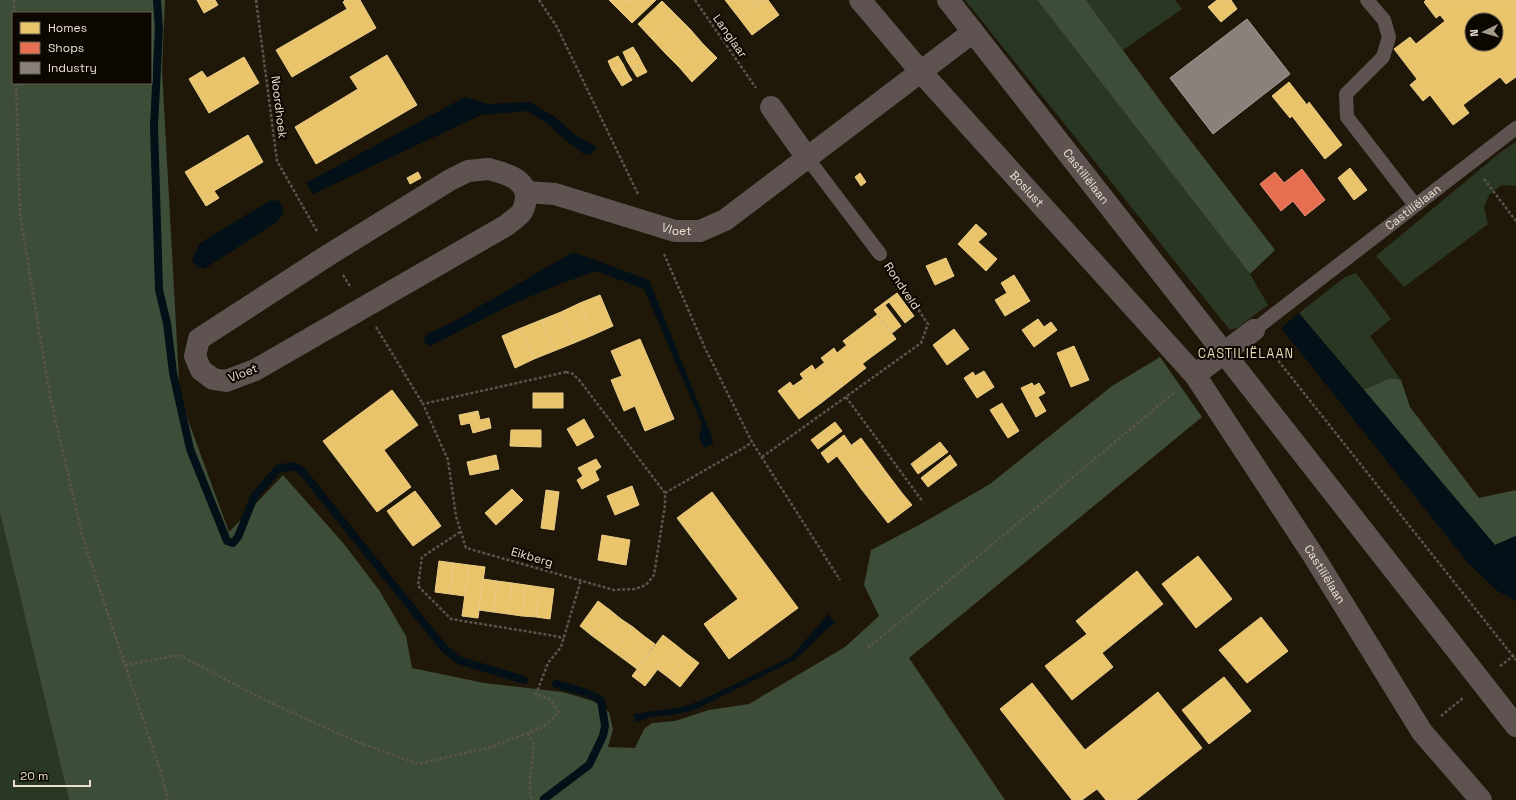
<svg xmlns="http://www.w3.org/2000/svg" width="1516" height="800" font-family="'Space Grotesk',sans-serif">
	<rect width="100%" height="100%" fill="#1f1809"/>
	<g fill="#2a3723">
		<path d="M965,0H1037L1250,274L1268,305L1237,328L1230,330Z"/>
		<path d="M1086,0H1175L1182,9L1123,50Z"/>
		<path d="M1516,142V186L1502,185L1489,195L1484,207L1488,224L1404,287L1376,256L1502,151Z"/>
		<path d="M1356,273L1391,319L1370,336L1401,380L1390,378L1363,390L1299,313L1345,277Z"/>
		<path d="M0,513L69,800H0Z"/>
	</g>
	<g fill="#3d4d37" fill-rule="evenodd">
		<path d="M0,0H165L162,70L180,398L229,532L283,475L344,544L379,590L406,636L412,668L484,683L563,692L593,701L609,712L613,729L608,747L635,748L644,729L652,723L675,721L709,710L749,704L845,647L879,616L864,585L871,550L919,525L990,484L1112,386L1160,357L1202,417L909,658L1005,800H69L0,513ZM13,13H151V83H13Z"/>
		<path d="M1037,0H1086L1170,114L1275,250L1250,274Z"/>
		<path d="M1390,378L1401,380L1410,407L1479,498L1516,490V536L1495,545L1363,390Z"/>
	</g>
	<g fill="#031018">
		<path d="M465,97L487,104L529,102L554,116L575,135L597,147L592,154L585,155L563,138L548,124L527,111L481,115L313,194L306,183Z"/>
		<path d="M271,200L279,201L284,211L278,221L204,269L197,267L192,260L200,243Z"/>
		<path d="M573,252L649,280L712,437L713,444L704,448L699,437L702,424L644,289L596,271L557,285L513,304L430,346L423,342L427,334L451,323Z"/>
		<path d="M1299,313L1495,545L1516,536V601L1496,590L1468,563L1281,328Z"/>
		<path d="M828,614L835,623L828,628L795,660L692,711L672,715L650,717L640,721L635,722L634,714L682,707L700,701L791,657Z"/>
	</g>
	<g fill="#e9c46a" stroke="#e9cc89" fill-rule="evenodd">
		<path d="M197,0H215L218,5L204,13Z"/>
		<path d="M345,0H360L376,28L292,77L276,50L347,9L343,2Z"/>
		<path d="M609,0H628L618,9Z"/>
		<path d="M628,0H656L632,23L618,9Z"/>
		<path d="M725,0H762L739,18Z"/>
		<path d="M762,0H768L779,15L752,35L739,18Z"/>
		<path d="M1217,0H1231L1237,9L1221,22L1208,7Z"/>
		<path d="M1426,0H1515L1516,1V77L1506,84L1500,77L1463,105L1469,113L1453,125L1430,95L1423,101L1410,85L1417,79L1394,49L1410,37L1416,44L1445,21L1440,15L1436,18L1424,2ZM1472,20H1496V44H1472Z"/>
		<path d="M662,1L676,15L652,39L638,24Z"/>
		<path d="M676,15L690,29L665,53L652,39Z"/>
		<path d="M690,29L703,44L679,67L665,53Z"/>
		<path d="M703,44L717,58L692,82L679,67Z"/>
		<path d="M633,47L638,55L627,61L623,52Z"/>
		<path d="M387,55L417,105L316,164L295,127L358,89L350,77Z"/>
		<path d="M638,55L642,63L632,69L627,61Z"/>
		<path d="M618,56L623,64L612,70L608,61Z"/>
		<path d="M244,57L259,83L209,113L189,79L202,71L207,78Z"/>
		<path d="M642,63L647,72L637,77L632,69Z"/>
		<path d="M623,64L627,72L617,78L612,70Z"/>
		<path d="M627,72L632,80L622,86L617,78Z"/>
		<path d="M1289,82L1307,105L1309,102L1342,145L1325,159L1292,116L1290,118L1272,96Z"/>
		<path d="M248,135L263,162L214,191L219,198L206,206L185,172Z"/>
		<path d="M1350,168L1367,190L1354,200L1338,178Z"/>
		<path d="M418,172L421,178L410,184L407,178Z"/>
		<path d="M860,173L866,182L861,186L855,177Z"/>
		<path d="M976,224L987,234L978,242L997,259L986,271L958,244Z"/>
		<path d="M946,258L954,276L935,285L926,266Z"/>
		<path d="M1014,275L1030,301L1005,316L995,300L1007,293L1001,283Z"/>
		<path d="M897,293L914,316L905,323L889,302L885,305L901,326L892,333L874,310Z"/>
		<path d="M600,295L613,326L593,335L580,303Z"/>
		<path d="M580,303L593,335L574,343L561,312Z"/>
		<path d="M561,312L574,343L554,351L541,320Z"/>
		<path d="M877,315L896,339L874,355L865,343L873,337L864,325Z"/>
		<path d="M1038,319L1044,327L1051,322L1057,330L1034,347L1022,330Z"/>
		<path d="M541,320L554,351L534,359L521,328Z"/>
		<path d="M864,325L873,337L865,343L874,355L862,364L843,341Z"/>
		<path d="M521,328L534,359L515,368L502,336Z"/>
		<path d="M954,329L969,349L947,365L933,345Z"/>
		<path d="M640,339L674,419L645,431L635,406L624,411L611,380L622,376L611,351Z"/>
		<path d="M847,345L866,368L843,386L821,358L834,348L837,353Z"/>
		<path d="M1074,346L1089,380L1071,387L1057,353Z"/>
		<path d="M825,362L843,386L821,403L800,374L812,365L815,370Z"/>
		<path d="M984,371L994,387L977,398L964,378L973,372L975,376Z"/>
		<path d="M803,379L821,403L799,419L778,391L790,382L793,386Z"/>
		<path d="M1032,383L1034,386L1039,383L1045,393L1038,397L1046,411L1036,417L1021,388Z"/>
		<path d="M392,390L418,425L384,450L411,487L377,512L323,441Z"/>
		<rect x="533" y="393" width="30" height="15"/>
		<path d="M1002,403L1019,431L1008,438L990,410Z"/>
		<path d="M478,411L480,420L489,418L491,428L473,433L470,423L461,425L459,415Z"/>
		<path d="M584,419L594,437L577,446L567,429Z"/>
		<path d="M835,422L842,431L818,449L811,440Z"/>
		<path d="M511,430H541V447L510,446Z"/>
		<path d="M844,435L851,445L828,463L821,453Z"/>
		<path d="M861,438L878,461L866,470L858,459L846,468L837,456Z"/>
		<path d="M940,442L948,452L918,474L911,464Z"/>
		<path d="M496,455L499,469L470,475L467,462Z"/>
		<path d="M950,455L957,465L928,487L921,478Z"/>
		<path d="M596,459L601,467L595,471L599,480L582,489L577,480L583,476L578,468Z"/>
		<path d="M858,459L866,470L878,461L886,472L862,490L846,468Z"/>
		<path d="M886,472L902,493L890,502L882,491L870,500L862,490Z"/>
		<path d="M632,486L639,505L615,515L607,496Z"/>
		<path d="M512,489L523,500L496,525L485,513Z"/>
		<path d="M546,490L559,492L554,530L541,528Z"/>
		<path d="M415,491L428,508L400,529L387,511Z"/>
		<path d="M882,491L890,502L902,493L912,505L888,523L870,500Z"/>
		<path d="M712,492L798,608L729,659L704,624L738,599L677,518Z"/>
		<path d="M428,508L441,526L413,546L400,529Z"/>
		<path d="M602,535L630,540L626,565L598,560Z"/>
		<path d="M1198,556L1232,599L1196,628L1162,584Z"/>
		<path d="M439,561L454,563L450,594L435,592Z"/>
		<path d="M454,563L469,565L465,596L450,594Z"/>
		<path d="M469,565L485,567L478,618L462,616Z"/>
		<path d="M1137,571L1163,604L1102,653L1113,667L1072,700L1045,666L1087,634L1076,621Z"/>
		<path d="M483,579L497,581L493,612L479,610Z"/>
		<path d="M497,581L512,583L508,614L493,612Z"/>
		<path d="M512,583L526,585L522,616L508,614Z"/>
		<path d="M526,585L540,587L536,617L522,616Z"/>
		<path d="M540,587L554,589L550,619L536,617Z"/>
		<path d="M598,601L610,610L591,635L580,626Z"/>
		<path d="M610,610L621,619L602,643L591,635Z"/>
		<path d="M1261,617L1288,651L1247,683L1219,650Z"/>
		<path d="M621,619L633,627L614,652L602,643Z"/>
		<path d="M633,627L644,636L625,660L614,652Z"/>
		<path d="M663,635L676,645L645,686L632,676Z"/>
		<path d="M644,636L655,644L637,669L625,660Z"/>
		<path d="M676,645L687,654L669,678L657,669Z"/>
		<path d="M687,654L699,663L680,687L669,678Z"/>
		<path d="M1224,677L1251,711L1209,744L1182,710Z"/>
		<path d="M1032,683L1085,750L1158,692L1202,748L1136,800H1106L1097,789L1082,800H1072L1000,709Z"/>
	</g>
	<path fill="#e76f51" stroke="#e89177" d="M1302,169L1325,200L1305,216L1293,201L1281,211L1260,184L1275,172L1284,183Z"/>
	<path fill="#8a817c" stroke="#a69e95" d="M1247,19L1290,74L1213,134L1170,78Z"/>
	<g fill="none" stroke-linecap="round" stroke-linejoin="round">
		<g stroke="#031018" stroke-width="8">
			<path d="M157,0L159,29L154,126L159,290L167,323L173,373L190,449L227,541L233,543L238,537L254,497L278,469L292,466L301,470L443,647L458,660L524,680"/>
			<path d="M544,799L589,765L603,736L605,726L601,700L587,693L556,684"/>
		</g>
		<g stroke="#5b534d" stroke-width="2.5" stroke-dasharray="3 2" stroke-linecap="butt">
			<path d="M14,0V13"/>
			<path d="M256,0L277,161L318,233"/>
			<path d="M539,0L557,27L638,194"/>
			<path d="M695,0L756,88"/>
			<path d="M16,83L20,215L50,396L83,539L161,773L168,800"/>
			<path d="M1484,179L1516,221"/>
			<path d="M664,254L705,348L752,442L840,580"/>
			<path d="M343,275L351,288"/>
			<path d="M376,327L423,404"/>
			<path d="M1269,349L1516,660"/>
			<path d="M566,372L573,374L580,381L665,493V505L654,575L646,585L635,589L614,590L466,548L456,516L448,460L423,404Z"/>
			<path d="M846,397L923,502"/>
			<path d="M762,457L921,343L928,324L891,269"/>
			<path d="M665,493L745,447L752,442"/>
			<path d="M460,532L422,557L418,586L451,619L549,635L564,638"/>
			<path d="M868,648L1176,391"/>
			<path d="M125,665L179,655L265,700L355,741L418,764L491,747L543,727L559,712L549,699L536,694L548,663L561,647L581,580"/>
			<path d="M1500,666L1516,654"/>
			<path d="M1441,716L1463,698"/>
			<path d="M528,733L534,744L530,778V795L533,800"/>
		</g>
		<g stroke="#5e5351" stroke-width="14">
			<path d="M1367,0L1384,20L1389,37L1383,57L1346,94L1347,117L1415,205"/>
			<path d="M808,159L880,254"/>
			<path id="s1" d="M1254,330L1516,128"/>
		</g>
		<g stroke="#5e5351" stroke-width="22">
			<path id="s2" d="M860,0L921,72L1195,375"/>
			<path id="s3" d="M948,0L1516,726"/>
			<path d="M771,107L808,159"/>
			<path d="M488,169C503,173 527,178 526,198C525,203 525,208 521,213C518,217 511,221 507,225L255,370L226,381L213,379L201,370L195,356L199,339L330,254L450,180L468,171Z"/>
			<path id="s4" d="M526,192L555,194L675,231H700L725,220L973,32"/>
			<path id="s5" d="M1254,330L1195,375L1313,555L1422,732L1481,800"/>
		</g>
	</g>
	<g text-anchor="middle" stroke-width="4" stroke-linejoin="round" paint-order="stroke">
		<g font-size="12" fill="#e9e0d0" stroke="#0c0701">
			<text transform="translate(730 36) rotate(55)" y="4">Langlaar</text>
			<text transform="translate(279 107) rotate(83)" y="4">Noordhoek</text>
			<text dy="4" stroke="none"><textPath href="#s3" startOffset="224">Castiliëlaan</textPath></text>
			<text dy="4" stroke="none"><textPath href="#s2" startOffset="252">Boslust</textPath></text>
			<text dy="4" stroke="none"><textPath href="#s1" startOffset="201">Castiliëlaan</textPath></text>
			<text dy="4" stroke="none"><textPath href="#s4" startOffset="156">Vloet</textPath></text>
			<text transform="translate(902 286) rotate(56)" y="4">Rondveld</text>
			<text transform="translate(243 373) rotate(-21)" y="4">Vloet</text>
			<text transform="translate(532 557) rotate(16)" y="4">Eikberg</text>
			<text dy="4" stroke="none"><textPath href="#s5" startOffset="312">Castiliëlaan</textPath></text>
		</g>
		<g font-size="13" letter-spacing="1" fill="#e9d7b5" stroke="#0c0701">
			<text x="1246" y="358">CASTILIËLAAN</text>
		</g>
	</g>
	<rect x="12" y="12" width="140" height="72" fill="#0c0701" stroke="#645e54"/>
	<rect x="20" y="22" width="20" height="12" fill="#e9c46a" stroke="#645e54"/>
	<text x="48" y="32" font-size="12" fill="#e9e0d0">Homes</text>
	<rect x="20" y="42" width="20" height="12" fill="#e76f51" stroke="#645e54"/>
	<text x="48" y="52" font-size="12" fill="#e9e0d0">Shops</text>
	<rect x="20" y="62" width="20" height="12" fill="#8a817c" stroke="#645e54"/>
	<text x="48" y="72" font-size="12" fill="#e9e0d0">Industry</text>
	<g transform="translate(1484 32) rotate(265)"><circle r="19" fill="#0c0701" stroke="#645e54"/>
	<path d="M0-3L7 15L0 10L-7 15Z" fill="#a29a8a"/>
	<text y="-6" font-size="11" font-weight="bold" text-anchor="middle" fill="#e9e0d0">N</text>
	</g>
	<path d="M14 780v6h76v-6" fill="none" stroke="#e9e0d0" stroke-width="2"/>
	<text x="20" y="780" font-size="12" fill="#e9e0d0" stroke="#0c0701" stroke-width="3" paint-order="stroke">20 m</text>
</svg>
